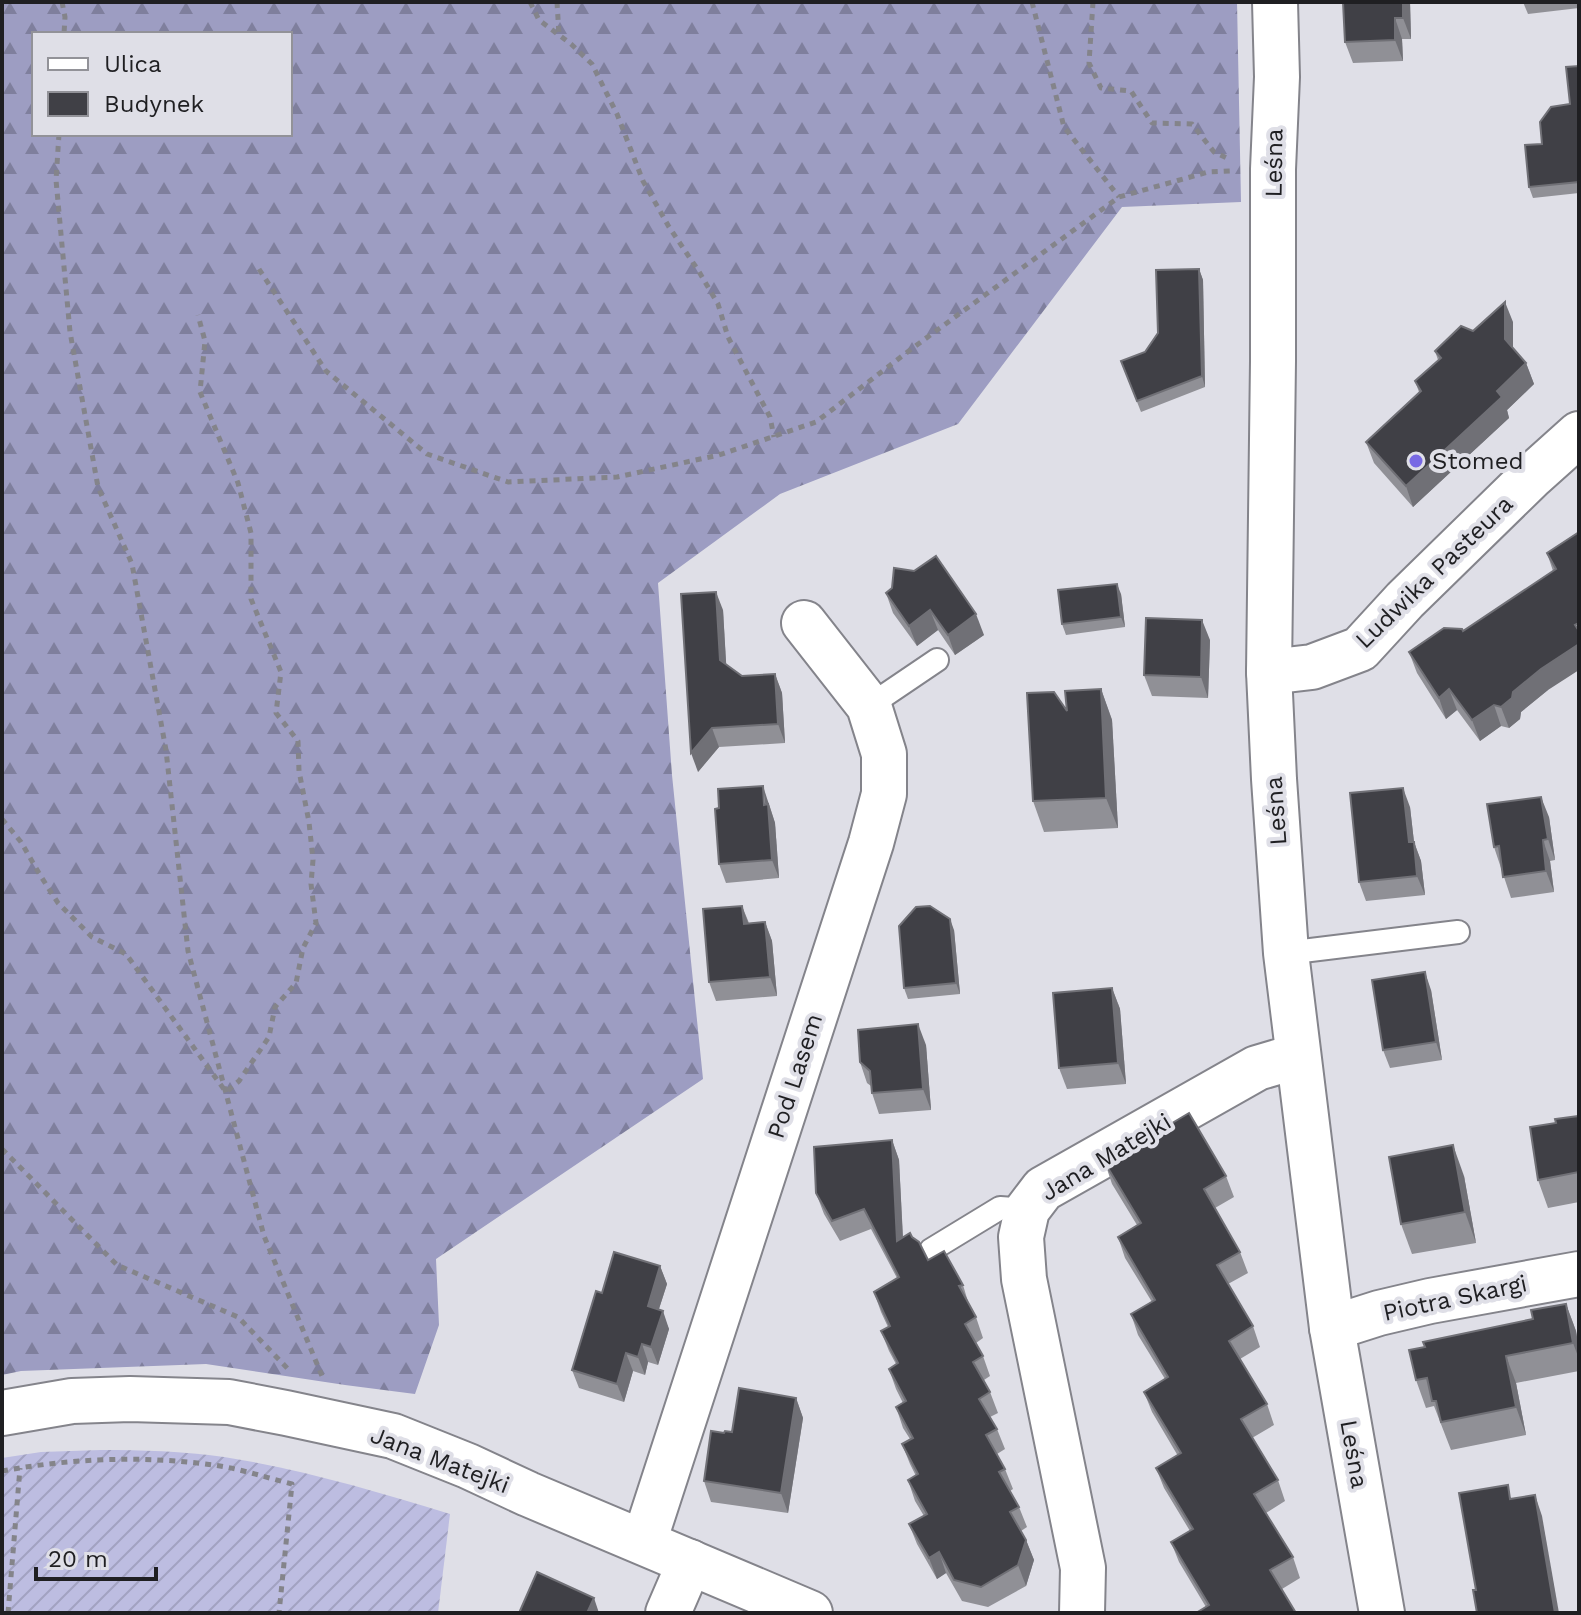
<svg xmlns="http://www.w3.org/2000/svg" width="1581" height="1615" font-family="'Work Sans',sans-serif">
	<defs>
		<pattern id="forest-firs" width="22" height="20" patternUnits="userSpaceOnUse" patternTransform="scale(2)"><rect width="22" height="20" fill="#9d9dc2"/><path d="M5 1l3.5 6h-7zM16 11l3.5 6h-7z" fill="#7f7f9d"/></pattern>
		<pattern id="garden-furrows" width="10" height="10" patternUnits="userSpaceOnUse" patternTransform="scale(2)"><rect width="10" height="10" fill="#bdbde1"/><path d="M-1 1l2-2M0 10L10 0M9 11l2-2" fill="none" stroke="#a2a2c1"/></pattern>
	</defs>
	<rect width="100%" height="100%" fill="#dfdfe7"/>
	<path fill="url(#forest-firs)" fill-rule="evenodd" d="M2,2H1237L1241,202L1122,207L958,424L780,494L658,583L672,775L703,1079L436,1259L439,1325L415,1394L345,1385L206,1364L21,1371L2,1375ZM34,34H290V134H34Z"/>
	<path fill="url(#garden-furrows)" d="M101,1450C142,1450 183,1451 224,1457C301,1469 375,1491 450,1514L438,1613H2V1458L41,1452Z"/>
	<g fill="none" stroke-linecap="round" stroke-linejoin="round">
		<g stroke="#84848b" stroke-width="26">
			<g id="lane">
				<path d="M869,706L937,660"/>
				<path d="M1286,953L1458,932"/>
				<path d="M931,1250L1000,1208L1027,1210"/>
			</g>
		</g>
		<g stroke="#84848b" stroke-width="48">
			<g id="street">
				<path d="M1275,2L1277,77L1273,169V361L1269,672L1274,779L1286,953L1332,1328L1382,1613"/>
				<path d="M1269,672L1312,667L1360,649L1405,600L1532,476L1579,434"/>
				<path d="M1332,1328L1379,1313L1430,1301L1579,1274"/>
				<path d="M2,1413L72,1401L130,1399L229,1402L286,1413L393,1436L468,1466L528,1494L810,1613"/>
				<path d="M644,1542L871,843L884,794V754L869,706L804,623"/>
				<path d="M668,1613L690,1562"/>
				<path d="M1082,1613L1083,1568L1024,1279L1021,1237L1027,1210L1043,1189L1257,1068L1298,1056"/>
			</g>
		</g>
		<g stroke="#84848a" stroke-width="5" stroke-dasharray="6 6" stroke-linecap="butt">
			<path d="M62,2L65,17L64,34"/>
			<path d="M530,2L539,20L571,44L592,64L617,114L643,181L669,227L698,270L718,304L728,337L770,417L774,437"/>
			<path d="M557,2L559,35"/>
			<path d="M1032,2L1064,127L1119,197"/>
			<path d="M1093,2L1089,63L1101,88L1131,91L1152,123L1192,124L1214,152L1231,160"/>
			<path d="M59,134L56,180L70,332L98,487L132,564L166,750L188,951L264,1236L322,1376"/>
			<path d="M259,269L326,371L427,454L508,482L617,477L719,455L816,422L914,347L1119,197L1208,172L1231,171"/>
			<path d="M2,819L21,842L40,875L58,903L92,937L126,954L226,1092L239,1081L269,1037L275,1007L296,983L303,948L316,923L311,884L313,860L309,822L299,771L298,741L276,713L281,672L251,599V533L238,483L200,392L205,341L198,315"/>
			<path d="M2,1149L117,1265L238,1317L289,1370"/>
			<path d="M2,1471C73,1458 148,1455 220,1466C244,1470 268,1478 292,1484L279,1613"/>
			<path d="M8,1613L20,1468"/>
		</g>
		<use href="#lane" stroke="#fff" stroke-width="22"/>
		<use href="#street" stroke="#fff" stroke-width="44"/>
	</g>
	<g fill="#909096">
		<path d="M1410,2L1411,39H1402L1403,61L1353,63L1345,42Z"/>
		<path d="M1523,2H1579V8L1528,14Z"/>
		<path d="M1579,66V193L1533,198L1529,187L1542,144L1570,104Z"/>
		<path d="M1199,269L1203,280L1205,387L1141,412L1121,361L1145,352Z"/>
		<path d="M1513,322V348L1526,363L1534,384L1507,410L1509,418L1413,507L1374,463L1366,442L1419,392L1415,381L1438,360L1435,351L1473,331Z"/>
		<path d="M1579,532L1548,690L1521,712L1520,719L1509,728L1501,726L1480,741L1457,710L1446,719L1417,673L1409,652L1463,631L1553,571L1547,553Z"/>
		<path d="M892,588L984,635L955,655L938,630L917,646L893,613L886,593Z"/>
		<path d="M1121,594L1125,627L1066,635L1062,624Z"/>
		<path d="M723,610L726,664L742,676L775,674L782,693L785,743L719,747L698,772Z"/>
		<path d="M1210,640L1208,698L1152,696L1144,675Z"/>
		<path d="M1101,689L1112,720L1118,828L1044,832L1033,801Z"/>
		<path d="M769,804L775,823L779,878L726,883L719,864Z"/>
		<path d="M1410,807L1414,842L1421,861L1425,895L1366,901L1359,882Z"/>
		<path d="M1549,817L1555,860L1550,861L1554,892L1511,898L1494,847Z"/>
		<path d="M742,906L749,923L765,922L772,941L777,996L716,1001L709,982Z"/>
		<path d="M954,930L960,994L908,999L904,988Z"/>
		<path d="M1112,988L1120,1009L1126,1084L1067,1089L1059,1068Z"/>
		<path d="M1431,990L1442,1060L1390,1068L1383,1050Z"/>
		<path d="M926,1045L931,1110L879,1114L872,1093L871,1086L867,1083L860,1062Z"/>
		<path d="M1579,1116V1202L1548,1208L1538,1180L1556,1123Z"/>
		<path d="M892,1140L899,1160L903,1237H912L928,1260L963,1285L969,1305L976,1317L983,1338L976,1343L983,1356L990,1376L984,1380L990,1392L998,1413L990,1417L997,1429L1005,1449L997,1454L1005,1469L1013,1489L1010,1491L1019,1507L1027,1527L1021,1531L1026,1540L1034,1560L1026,1586L988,1607L962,1601L946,1573L937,1579L917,1544L909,1524L924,1516L915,1501L908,1480L916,1476L910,1464L902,1444L910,1439L903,1428L896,1407L903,1403L896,1389L889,1369L896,1364L889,1351L881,1331L888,1327L881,1312L874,1292L897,1278L871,1229L840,1241L824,1214L816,1193Z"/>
		<path d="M1105,1163L1226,1176L1234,1197L1215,1208L1240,1252L1248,1273L1228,1284L1253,1326L1260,1347L1240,1359L1267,1404L1274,1425L1252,1438L1278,1480L1285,1501L1266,1513L1293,1557L1300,1578L1282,1589L1206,1607L1179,1562L1171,1542L1190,1531L1164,1488L1156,1468L1178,1456L1152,1412L1144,1392L1165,1379L1138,1335L1131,1314L1152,1302L1125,1258L1118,1237L1137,1225L1112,1184Z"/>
		<path d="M1464,1176L1476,1243L1412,1254L1401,1224Z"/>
		<path d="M660,1266L667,1284L659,1309L669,1329L658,1365L648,1362L645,1375L633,1371L624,1402L579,1388L572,1370L602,1293Z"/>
		<path d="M1566,1304L1576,1331L1579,1349V1371L1516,1383L1526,1435L1451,1450L1434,1406L1426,1408L1416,1380L1533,1319Z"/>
		<path d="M796,1398L803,1418L788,1513L711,1502L704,1481L724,1433L732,1432Z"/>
	</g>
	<g fill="#707076">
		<path d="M1403,2H1410L1411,39L1403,18Z"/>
		<path d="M1395,18L1402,39L1403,61L1395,40Z"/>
		<path d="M1199,269L1203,280L1205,387L1202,376Z"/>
		<path d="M1505,302L1513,322V360L1505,339Z"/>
		<path d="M1526,363L1534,384L1507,410L1509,418L1413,507L1406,486L1497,391Z"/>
		<path d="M1117,584L1121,594L1125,627L1121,617Z"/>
		<path d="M716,592L723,610L727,678L720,660Z"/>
		<path d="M930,610L938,630L917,646L909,626Z"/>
		<path d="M976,614L984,635L955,655L948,635Z"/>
		<path d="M1202,620L1210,640L1208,698L1201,677Z"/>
		<path d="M1579,644V670L1548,690L1521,712L1520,719L1509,728L1501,707L1513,692L1541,669Z"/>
		<path d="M775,674L782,693L785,743L778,724Z"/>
		<path d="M1101,689L1112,720L1118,828L1106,798Z"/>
		<path d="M1449,689L1457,710L1446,719L1439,698Z"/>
		<path d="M1494,705L1501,726L1480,741L1472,720Z"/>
		<path d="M712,728L719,747L698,772L691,753Z"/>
		<path d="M763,786L775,823L779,878L772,860Z"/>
		<path d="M1403,788L1410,807L1414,842L1421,861L1425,895L1417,876L1409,842Z"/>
		<path d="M1541,797L1549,817L1555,860L1548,839Z"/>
		<path d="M1543,840L1550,861L1554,892L1546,871Z"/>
		<path d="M742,906L749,925L744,924Z"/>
		<path d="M950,919L954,930L960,994L956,983Z"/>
		<path d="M765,922L772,941L777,996L770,977Z"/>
		<path d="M1425,972L1431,990L1442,1060L1436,1042Z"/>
		<path d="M1112,988L1120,1009L1126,1084L1118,1063Z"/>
		<path d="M918,1024L926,1045L931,1110L923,1089Z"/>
		<path d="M892,1140L899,1160L904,1262L897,1241Z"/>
		<path d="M1453,1145L1464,1176L1476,1243L1465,1212Z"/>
		<path d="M660,1266L667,1284L654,1324L648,1306Z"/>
		<path d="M1566,1304L1576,1331L1579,1349V1359L1573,1343Z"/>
		<path d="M663,1311L669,1329L658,1365L651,1347Z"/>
		<path d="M642,1344L648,1362L645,1375L638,1357Z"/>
		<path d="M626,1353L633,1371L624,1402L617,1384Z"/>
		<path d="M1506,1356L1516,1383L1526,1435L1516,1407Z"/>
		<path d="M796,1398L803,1418L788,1513L781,1493Z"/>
		<path d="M1535,1495L1542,1516L1559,1613H1555Z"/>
		<path d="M1026,1540L1034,1560L1026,1586L1018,1565Z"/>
		<path d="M939,1552L946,1573L937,1579L929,1558Z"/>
		<path d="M594,1598L599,1613H587Z"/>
	</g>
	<g fill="#404046" stroke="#707076" stroke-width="2">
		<path d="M1343,2H1403V18H1395V40L1345,42Z"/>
		<path d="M1579,66V182L1529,187L1525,145L1542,144L1540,122L1551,107L1570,104L1566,67Z"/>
		<path d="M1199,269L1202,376L1137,401L1121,361L1145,352L1158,333L1156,270Z"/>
		<path d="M1505,302V339L1526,363L1497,391L1502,397L1406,486L1366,442L1421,391L1415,381L1441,358L1435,351L1461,326L1473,331Z"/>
		<path d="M1579,532V623L1575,625L1579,631V644L1541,669L1513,692L1512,698L1501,707L1494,705L1472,720L1449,689L1439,698L1409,652L1444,628L1462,629L1463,631L1556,569L1547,553Z"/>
		<path d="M936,556L976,614L948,635L930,610L909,626L886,593L892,588L894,568L914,571Z"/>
		<path d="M1117,584L1121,617L1062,624L1058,590Z"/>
		<path d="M716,592L720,660L742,676L775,674L778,724L712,728L691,753L681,594Z"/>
		<path d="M1146,618L1202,620L1201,677L1144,675Z"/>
		<path d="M1101,689L1106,798L1033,801L1027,693L1054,692L1067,711L1065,691Z"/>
		<path d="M763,786L764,805L768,804L772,860L719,864L715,809L719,808L718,789Z"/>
		<path d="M1403,788L1409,842H1414L1417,876L1359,882L1350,793Z"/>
		<path d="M1541,797L1548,839L1543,840L1546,871L1503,877L1499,846L1494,847L1487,804Z"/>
		<path d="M742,906L744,924L765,922L770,977L709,982L703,909Z"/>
		<path d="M930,906L950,919L956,983L904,988L899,926L916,907Z"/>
		<path d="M1425,972L1436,1042L1383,1050L1372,980Z"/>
		<path d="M1112,988L1118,1063L1059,1068L1053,993Z"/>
		<path d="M918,1024L923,1089L872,1093L870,1071L860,1062L858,1030Z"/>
		<path d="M1189,1113L1226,1176L1204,1189L1240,1252L1217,1265L1253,1326L1229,1341L1267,1404L1241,1419L1278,1480L1254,1494L1293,1557L1270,1570L1296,1613H1196L1209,1605L1171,1542L1193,1529L1156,1468L1181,1453L1144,1392L1168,1377L1131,1314L1155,1300L1118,1237L1141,1223L1105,1163Z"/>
		<path d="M1579,1116V1172L1538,1180L1530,1127L1556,1123L1555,1119Z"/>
		<path d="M892,1140L897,1241L910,1233L912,1237L919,1242L928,1260L944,1251L963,1285L959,1286L976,1317L965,1324L983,1356L973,1362L990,1392L979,1399L997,1429L986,1435L1005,1469L999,1472L1019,1507L1010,1512L1026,1540L1018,1565L981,1587L954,1580L939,1552L929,1558L909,1524L927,1514L908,1480L918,1474L902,1444L913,1438L896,1407L906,1401L889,1369L898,1363L881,1331L890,1326L874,1292L899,1277L864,1209L832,1221L816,1193L814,1147Z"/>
		<path d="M1453,1145L1465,1212L1401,1224L1389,1157Z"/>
		<path d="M614,1252L660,1266L648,1306L663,1311L651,1347L642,1344L638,1357L626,1353L617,1384L572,1370L596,1291L602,1293Z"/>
		<path d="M1566,1304L1573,1343L1506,1356L1516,1407L1441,1422L1436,1401H1432L1427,1378L1416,1380L1409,1350L1425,1347L1423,1342L1533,1319L1531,1310Z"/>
		<path d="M739,1388L796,1398L781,1493L704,1481L711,1431L724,1433L725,1431L732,1432Z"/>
		<path d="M1508,1485L1510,1499L1535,1495L1555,1613H1477L1473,1590H1476L1459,1493Z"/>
		<path d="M537,1572L594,1598L587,1613H519Z"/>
	</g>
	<circle fill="#7869e4" stroke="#dfdfe7" stroke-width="3" cx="1416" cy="461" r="8"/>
	<g text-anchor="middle" stroke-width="8" stroke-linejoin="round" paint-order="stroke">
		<g font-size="24" fill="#1f1f22" stroke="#dfdfe7">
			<text transform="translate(1274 163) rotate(-89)" y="8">Leśna</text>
			<text transform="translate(1434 572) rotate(-44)" y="8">Ludwika Pasteura</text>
			<text transform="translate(1276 811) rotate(-94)" y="8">Leśna</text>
			<text transform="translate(795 1076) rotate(-72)" y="8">Pod Lasem</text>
			<text transform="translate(1106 1157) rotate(-31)" y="8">Jana Matejki</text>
			<text transform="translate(1455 1298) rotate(-12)" y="8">Piotra Skargi</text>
			<text transform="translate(1354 1454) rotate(80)" y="8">Leśna</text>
			<text transform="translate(440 1460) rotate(21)" y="8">Jana Matejki</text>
		</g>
		<g font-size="24" fill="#1f1f22" stroke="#dfdfe7" text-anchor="start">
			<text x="1432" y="469">Stomed</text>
		</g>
	</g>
	<rect width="1581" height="1615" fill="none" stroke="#1f1f22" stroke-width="8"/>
	<rect x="32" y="32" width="260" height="104" fill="#dfdfe7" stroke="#929298" stroke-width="2"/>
	<rect x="48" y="58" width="40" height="12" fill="#ffffff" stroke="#929298" stroke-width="2"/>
	<text x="104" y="72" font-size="24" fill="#1f1f22">Ulica</text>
	<rect x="48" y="92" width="40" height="24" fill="#404046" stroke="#929298" stroke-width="2"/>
	<text x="104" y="112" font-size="24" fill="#1f1f22">Budynek</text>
	<path d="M36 1567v12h120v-12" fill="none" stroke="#1f1f22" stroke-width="4"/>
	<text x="48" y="1567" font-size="24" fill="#1f1f22" stroke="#dfdfe7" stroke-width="6" paint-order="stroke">20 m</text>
</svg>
